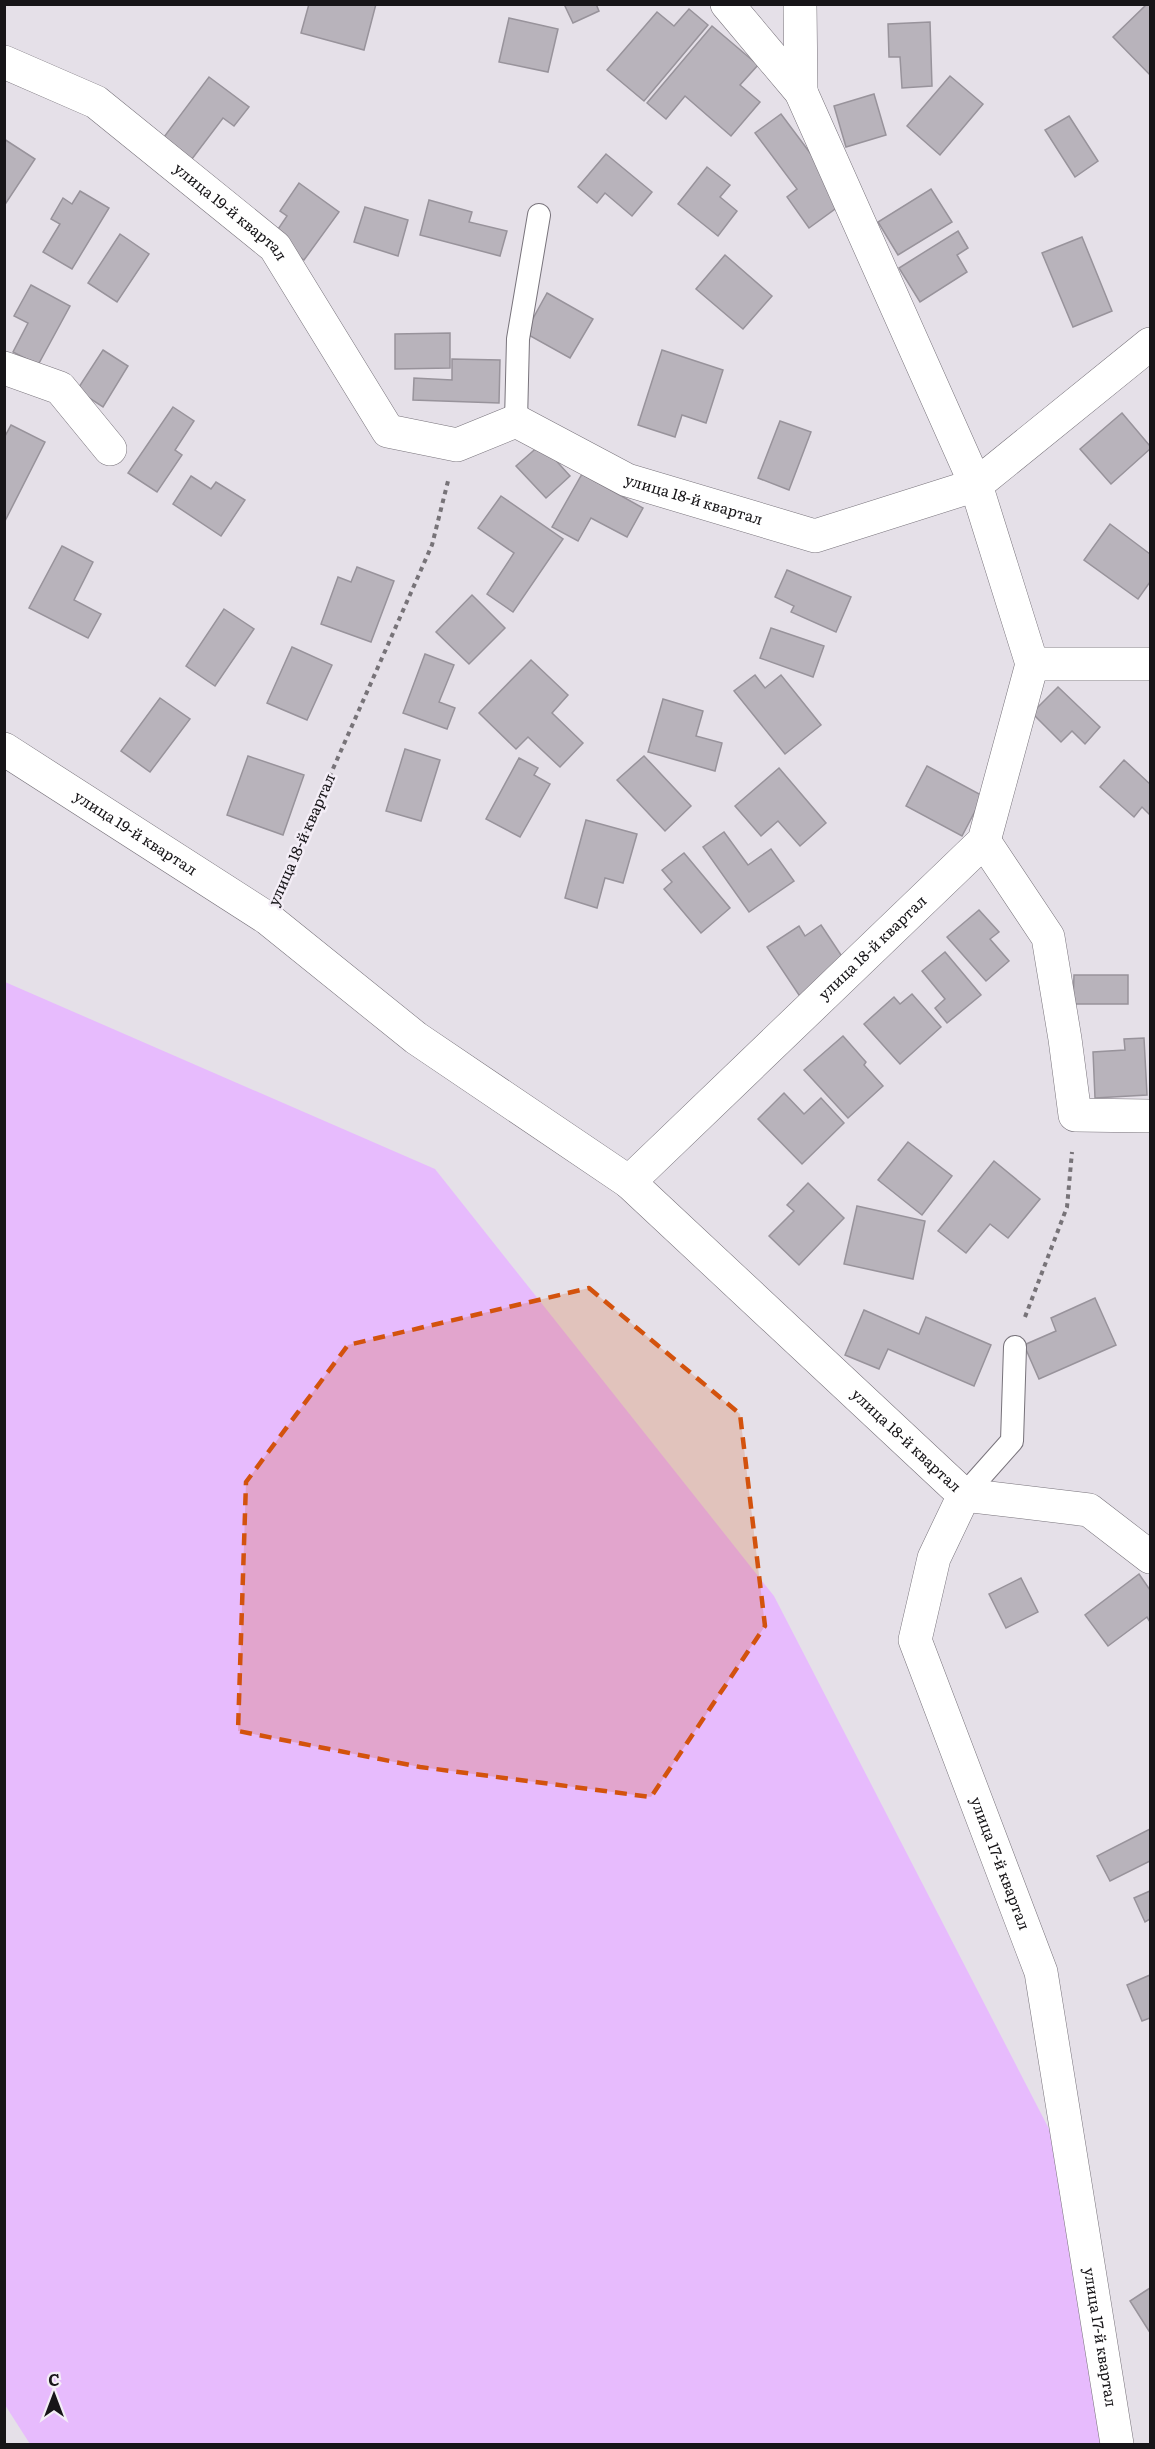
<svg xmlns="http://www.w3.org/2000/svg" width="1155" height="2449" font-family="Literata,serif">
	<rect width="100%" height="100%" fill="#e5e0e8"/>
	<path fill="#e7bbfd" d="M5,982L435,1169L774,1596L1095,2218L1106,2444H30L5,2405Z"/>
	<g fill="#b8b3bb" stroke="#98939b" stroke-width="1.5">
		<path d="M309,4H376L364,50L301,33Z"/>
		<path d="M564,4H596L599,11L573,23Z"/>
		<path d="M1147,4H1150V75L1113,37Z"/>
		<path d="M689,9L708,25L644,101L607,70L657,12L674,26Z"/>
		<path d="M509,18L558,29L548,72L499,62Z"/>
		<path d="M930,22L932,86L902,88L900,57H889L888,24Z"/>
		<path d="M712,26L758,65L740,85L760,102L731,136L685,96L666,119L647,103Z"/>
		<path d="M950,76L983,104L940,155L907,126Z"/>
		<path d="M209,77L249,107L234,126L223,118L192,159L164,137Z"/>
		<path d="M874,94L886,135L846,147L834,106Z"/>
		<path d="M781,114L846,201L809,228L787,197L797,189L755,133Z"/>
		<path d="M1069,116L1098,161L1075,177L1045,130Z"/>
		<path d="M4,139L35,159L4,206Z"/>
		<path d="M606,154L652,192L632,216L605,193L597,203L578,187Z"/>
		<path d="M707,167L730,185L720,197L737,211L718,236L678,204Z"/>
		<path d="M299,183L339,212L304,260L272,238L287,216L280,211Z"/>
		<path d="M931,189L952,222L898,255L878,222Z"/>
		<path d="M80,191L109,208L72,269L43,252L60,224L51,219L63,198L72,204Z"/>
		<path d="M429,200L472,212L469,222L507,231L500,256L420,235Z"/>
		<path d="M365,207L408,220L398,256L354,242Z"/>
		<path d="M958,231L968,248L957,255L967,272L920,302L899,268Z"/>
		<path d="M120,234L149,254L117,302L88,283Z"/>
		<path d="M1082,237L1112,311L1073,327L1042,253Z"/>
		<path d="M725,255L772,296L743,329L696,289Z"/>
		<path d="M31,285L70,306L38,365L13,352L28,323L14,316Z"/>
		<path d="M547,293L593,319L570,358L525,333Z"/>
		<path d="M450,333V368L395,369V334Z"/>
		<path d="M103,350L128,366L103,407L77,390Z"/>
		<path d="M662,350L723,370L706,423L682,415L675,437L638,425Z"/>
		<path d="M452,359L500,360L499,403L413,400L414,378L452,380Z"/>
		<path d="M173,407L194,421L175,450L182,455L157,492L128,473Z"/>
		<path d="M1122,413L1150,446V449L1111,484L1080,449Z"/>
		<path d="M780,421L811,432L789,490L758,478Z"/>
		<path d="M11,425L45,442L4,523V438Z"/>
		<path d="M541,444L570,476L546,498L516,466Z"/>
		<path d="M582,474L643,508L627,537L591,518L578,541L552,527Z"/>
		<path d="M191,476L211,489L216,482L245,500L221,536L173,504Z"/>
		<path d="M501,496L563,539L513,612L487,594L514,553L478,528Z"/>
		<path d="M1110,524L1150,554V582L1138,599L1084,560Z"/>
		<path d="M62,546L93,562L74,600L101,614L88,638L29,608Z"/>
		<path d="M357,567L394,581L371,642L321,624L338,577L351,582Z"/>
		<path d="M787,570L851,597L836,632L791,612L794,606L775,597Z"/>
		<path d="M472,595L505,628L469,664L436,632Z"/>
		<path d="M224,609L254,629L215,686L186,666Z"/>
		<path d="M771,628L824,646L813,677L760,658Z"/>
		<path d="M292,647L332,665L307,720L267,703Z"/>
		<path d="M425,654L454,665L439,702L455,708L447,729L403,713Z"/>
		<path d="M531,660L568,695L552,713L583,743L560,767L528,737L516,749L479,713Z"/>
		<path d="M755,675L765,688L781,675L821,725L785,754L734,691Z"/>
		<path d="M1058,687L1100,727L1085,744L1072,731L1061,742L1032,713Z"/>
		<path d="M160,698L190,719L150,772L121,751Z"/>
		<path d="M663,699L703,711L696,736L722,743L715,771L648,752Z"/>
		<path d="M405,749L440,760L421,821L386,811Z"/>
		<path d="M248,756L304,775L283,835L227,815Z"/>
		<path d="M644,756L691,806L665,831L617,780Z"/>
		<path d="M519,758L538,768L534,775L550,784L520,837L486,819Z"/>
		<path d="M1124,760L1150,784V815L1142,807L1134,817L1100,787Z"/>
		<path d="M927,766L983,796L962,836L906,806Z"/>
		<path d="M779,768L826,823L800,846L778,821L761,836L735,806Z"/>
		<path d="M586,820L637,834L623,883L605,878L597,908L565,898Z"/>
		<path d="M724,832L748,865L771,849L794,881L749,912L703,847Z"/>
		<path d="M684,853L730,908L701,933L664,889L672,882L662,870Z"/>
		<path d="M979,910L999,932L990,939L1009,961L986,981L947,937Z"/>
		<path d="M821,925L849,967L801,998L767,947L799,926L805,936Z"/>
		<path d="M945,952L981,995L947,1023L935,1008L945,999L922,971Z"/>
		<path d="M1074,975H1128V1004H1073Z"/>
		<path d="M912,994L941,1027L900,1064L864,1024L894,997L900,1004Z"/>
		<path d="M843,1036L866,1062L864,1065L883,1086L848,1118L804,1070Z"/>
		<path d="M1144,1038L1147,1095L1095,1098L1093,1052L1125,1050L1124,1039Z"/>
		<path d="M784,1093L804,1114L821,1098L844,1123L802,1164L758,1119Z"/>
		<path d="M908,1142L952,1176L922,1215L878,1180Z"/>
		<path d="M994,1161L1040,1199L1008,1238L990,1224L966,1253L938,1231Z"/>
		<path d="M808,1183L844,1218L799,1265L769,1236L794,1211L787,1205Z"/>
		<path d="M857,1206L925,1221L913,1279L844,1264Z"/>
		<path d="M1095,1298L1116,1345L1039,1379L1024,1345L1056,1331L1051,1318Z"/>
		<path d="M864,1310L919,1334L926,1317L991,1345L974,1386L888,1349L879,1369L845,1355Z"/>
		<path d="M1139,1574L1150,1590V1622L1147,1617L1108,1646L1085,1615Z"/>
		<path d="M1021,1578L1038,1612L1006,1628L989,1594Z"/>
		<path d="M1150,1829V1861L1110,1881L1097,1856Z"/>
		<path d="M1150,1891V1919L1145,1922L1134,1898Z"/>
		<path d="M1150,1975V2018L1142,2021L1127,1985Z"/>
		<path d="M1150,2288V2330L1149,2331L1130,2301Z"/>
	</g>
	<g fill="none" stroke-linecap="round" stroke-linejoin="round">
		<g stroke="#78737b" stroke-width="24">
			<g id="service">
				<path d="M516,421L518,339L539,215"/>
				<path d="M964,1495L1012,1441L1015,1347"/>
			</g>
		</g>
		<g stroke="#78737b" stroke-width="34">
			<g id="minor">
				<path d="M727,4L801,92L976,485L1150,344"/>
				<path d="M800,4L801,92"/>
				<path id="s1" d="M4,62L96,102L275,247L388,431L457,445L516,421L627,480L815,536L976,485L1032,664"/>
				<path d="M4,368L60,388L110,449"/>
				<path id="s2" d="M4,749L267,918L416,1038L629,1182L964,1495"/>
				<path d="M984,841L1048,937L1065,1039L1075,1115L1150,1116"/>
				<path id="s3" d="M629,1182L984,841L1032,664H1150"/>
				<path id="s4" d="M964,1495L934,1558L915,1640L1041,1972L1117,2444"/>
				<path d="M964,1495L1089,1510L1150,1557"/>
			</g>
		</g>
		<g stroke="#777378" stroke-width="4" stroke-dasharray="4.5 4.5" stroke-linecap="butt">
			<path d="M282,884L432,545L448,481"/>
			<path d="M1025,1317L1067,1207L1072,1152"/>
		</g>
		<use href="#service" stroke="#fff" stroke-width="22"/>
		<use href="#minor" stroke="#fff" stroke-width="33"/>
	</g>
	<path fill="#d3520d" fill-opacity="0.2" stroke="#d3520d" stroke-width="4.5" stroke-dasharray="12 8" stroke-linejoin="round" d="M589,1288L740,1414L765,1626L651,1797L420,1767L238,1731L246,1482L348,1345Z"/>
	<g text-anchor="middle" stroke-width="5" stroke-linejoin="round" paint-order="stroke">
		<g font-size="15" fill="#171518" stroke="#f3edf6">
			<text dy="5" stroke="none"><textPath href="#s1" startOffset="274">улица 19-й квартал</textPath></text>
			<text dy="5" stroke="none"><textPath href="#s1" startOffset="876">улица 18-й квартал</textPath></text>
			<text dy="5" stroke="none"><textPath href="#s2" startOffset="156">улица 19-й квартал</textPath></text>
			<text transform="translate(302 840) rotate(-66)" y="5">улица 18-й квартал</text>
			<text dy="5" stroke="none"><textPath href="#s3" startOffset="338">улица 18-й квартал</textPath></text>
			<text dy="5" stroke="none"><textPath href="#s2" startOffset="1140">улица 18-й квартал</textPath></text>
			<text dy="5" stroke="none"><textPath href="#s4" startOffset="393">улица 17-й квартал</textPath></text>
			<text dy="5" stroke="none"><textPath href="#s4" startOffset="879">улица 17-й квартал</textPath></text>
		</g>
	</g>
	<rect width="1155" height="2449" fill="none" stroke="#171518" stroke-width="12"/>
	<g transform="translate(54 2395)" stroke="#f3edf6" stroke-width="4.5" paint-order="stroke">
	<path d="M0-4.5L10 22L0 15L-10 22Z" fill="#171518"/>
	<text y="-9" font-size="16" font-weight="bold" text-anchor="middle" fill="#171518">С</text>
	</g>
</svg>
